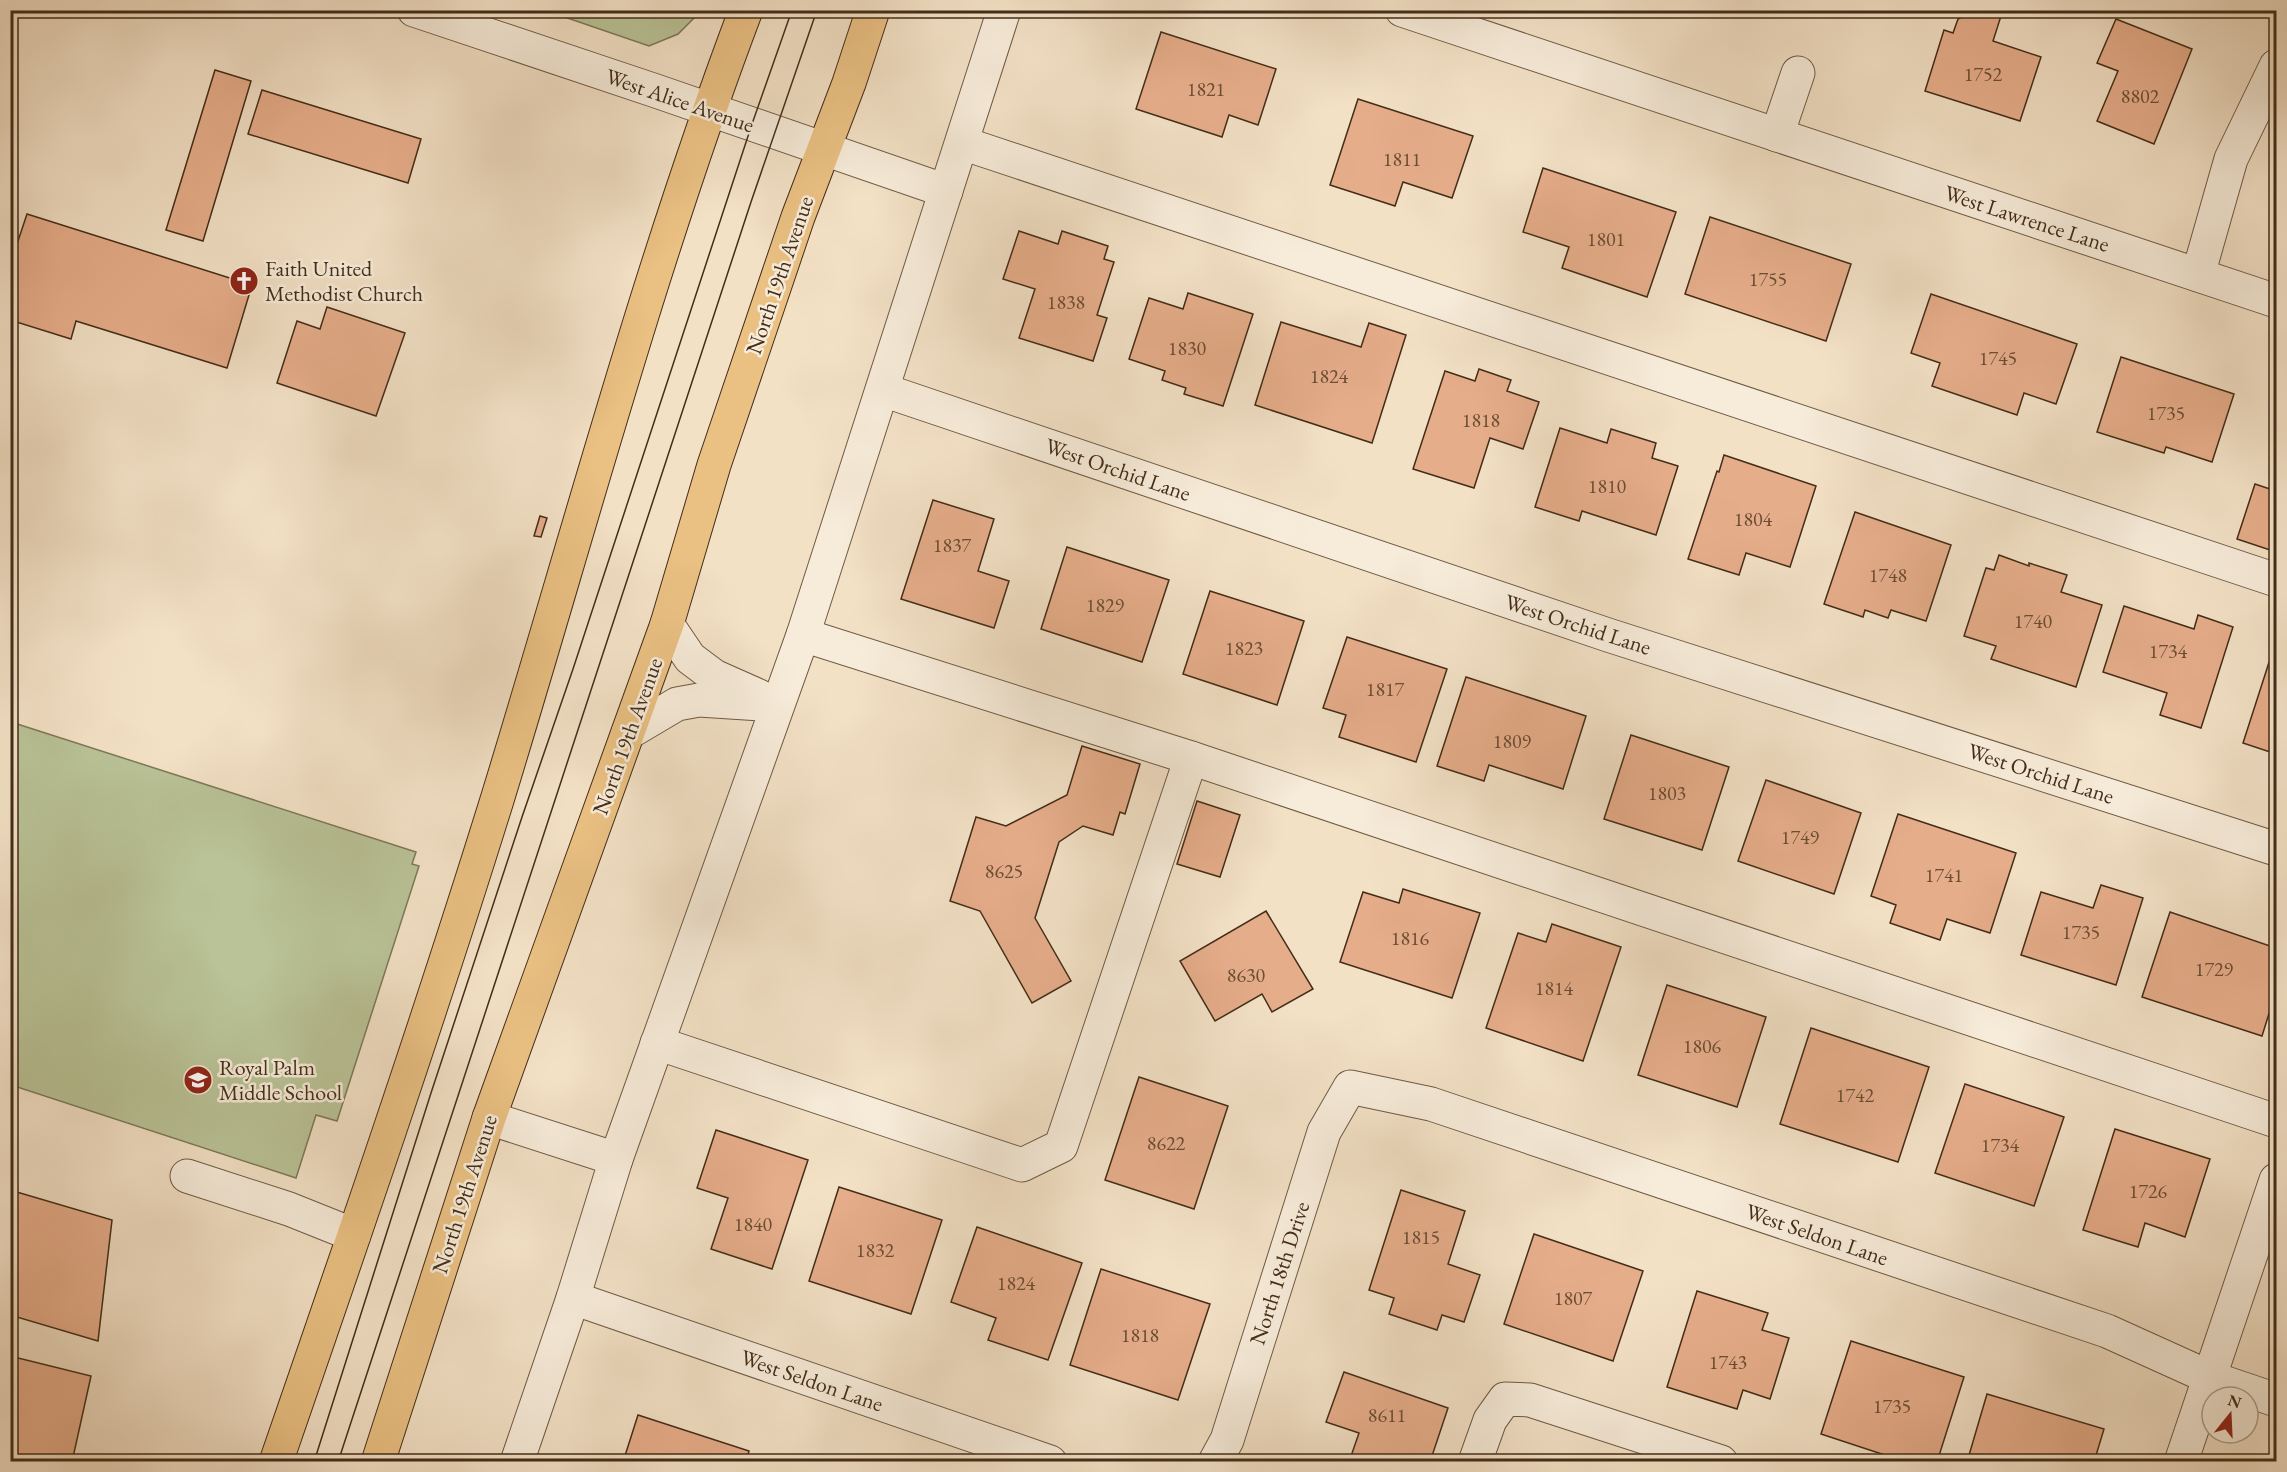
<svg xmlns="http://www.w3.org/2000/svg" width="2287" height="1472" font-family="'EB Garamond',serif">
	<rect width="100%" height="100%" fill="#f3e1c6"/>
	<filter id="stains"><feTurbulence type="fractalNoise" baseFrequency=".00333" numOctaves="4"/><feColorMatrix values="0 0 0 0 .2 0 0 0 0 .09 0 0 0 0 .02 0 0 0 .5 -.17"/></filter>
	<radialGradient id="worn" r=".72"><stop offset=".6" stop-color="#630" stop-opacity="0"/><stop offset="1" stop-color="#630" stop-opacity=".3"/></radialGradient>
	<g fill="#b9c397" stroke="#7e7858" stroke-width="1.5">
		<path d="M547,11H701L678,34L649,46Z"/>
		<path d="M11,722L416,852L412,864L419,866L337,1121L316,1115L296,1178L11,1085Z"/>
	</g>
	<g fill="#e6ad8a" stroke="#432d18" stroke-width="1.5">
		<path d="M1975,10H1986L2001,16L1993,41L2041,57L2020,121L1925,91L1944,30L1953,33L1958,19Z"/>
		<path d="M2116,19L2192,49L2154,144L2097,121L2118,71L2097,63Z"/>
		<path d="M1161,32L1276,69L1258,125L1229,115L1222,137L1136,109Z"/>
		<path d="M215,70L251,81L203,241L166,230Z"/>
		<path d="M262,90L421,139L408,183L248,134Z"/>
		<path d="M1358,99L1473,136L1452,198L1403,182L1395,206L1330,185Z"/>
		<path d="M1543,168L1676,212L1647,297L1562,268L1569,247L1523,232Z"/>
		<path d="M27,214L252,285L227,368L76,321L71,339L10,320V265Z"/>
		<path d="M1710,217L1851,264L1826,341L1685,294Z"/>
		<path d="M1019,231L1058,244L1062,231L1108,246L1104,259L1114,262L1097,315L1107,318L1093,361L1019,338L1035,289L1003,279Z"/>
		<path d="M1188,293L1253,314L1223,406L1184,394L1186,388L1162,380L1165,371L1129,359L1149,298L1183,309Z"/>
		<path d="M1931,294L2077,344L2056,404L2024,393L2017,415L1932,386L1940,363L1911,353Z"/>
		<path d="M327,307L405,333L376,416L277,383L297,321L320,329Z"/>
		<path d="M1281,322L1361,347L1369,323L1406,335L1372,443L1255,405Z"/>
		<path d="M2121,357L2234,394L2212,462L2166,447L2164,453L2097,432Z"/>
		<path d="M1479,369L1511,380L1507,391L1539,402L1523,449L1490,438L1474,488L1413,469L1445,371L1475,381Z"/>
		<path d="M1560,428L1607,443L1611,429L1656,443L1652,458L1678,466L1656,535L1582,511L1579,521L1535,507Z"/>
		<path d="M1724,455L1816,486L1790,567L1746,553L1739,575L1688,559L1717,471L1719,472Z"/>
		<path d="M2255,484L2276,491V552L2237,539Z"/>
		<path d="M933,500L994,519L978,571L1009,581L994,628L901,599Z"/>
		<path d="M1855,512L1951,545L1926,621L1891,610L1888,618L1865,610L1863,617L1824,604Z"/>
		<path d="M540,516L547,518L541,537L534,536Z"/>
		<path d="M1067,547L1169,580L1142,662L1041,629Z"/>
		<path d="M1999,555L2029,566V563L2067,575L2061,592L2102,605L2076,687L1991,659L1996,646L1964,636L1986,568L1994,570Z"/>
		<path d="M1210,591L1304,621L1277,705L1183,674Z"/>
		<path d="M2124,606L2194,629L2198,615L2233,627L2201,728L2160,715L2167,693L2103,672Z"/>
		<path d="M1347,637L1447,669L1416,762L1339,737L1346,715L1323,708Z"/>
		<path d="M2273,650L2276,651V754L2243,743Z"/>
		<path d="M1466,677L1586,716L1563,789L1489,765L1484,781L1437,766Z"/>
		<path d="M1631,735L1729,767L1702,850L1604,819Z"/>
		<path d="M1082,746L1140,764L1125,814L1120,812L1113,835L1083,826L1059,842L1035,918L1071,981L1032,1003L980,911L950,901L976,817L1006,826L1067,795Z"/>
		<path d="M1766,780L1861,813L1834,894L1738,861Z"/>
		<path d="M1197,801L1240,815L1220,877L1177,864Z"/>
		<path d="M1898,814L2016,853L1990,933L1947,919L1940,940L1890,923L1896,905L1871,896Z"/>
		<path d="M2101,885L2143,898L2116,985L2021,955L2041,892L2093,908Z"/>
		<path d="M1403,889L1480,913L1452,998L1340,962L1363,892L1399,903Z"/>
		<path d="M1266,911L1313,989L1272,1012L1262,994L1215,1021L1180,961Z"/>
		<path d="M2170,912L2276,948V991L2262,1036L2142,997Z"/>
		<path d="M1552,924L1621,947L1583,1061L1486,1028L1518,933L1546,942Z"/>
		<path d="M1667,985L1766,1017L1737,1107L1638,1075Z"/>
		<path d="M1811,1028L1929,1067L1898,1162L1780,1124Z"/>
		<path d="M1139,1077L1228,1106L1194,1209L1105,1180Z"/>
		<path d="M1965,1084L2064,1117L2034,1206L1935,1173Z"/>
		<path d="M2115,1129L2210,1159L2185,1237L2145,1223L2138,1247L2083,1230Z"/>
		<path d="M716,1130L808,1160L772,1269L711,1249L728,1198L697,1188Z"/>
		<path d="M839,1187L942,1220L911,1314L809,1281Z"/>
		<path d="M10,1190L112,1220L98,1341L10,1315Z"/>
		<path d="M1401,1190L1465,1211L1448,1264L1480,1275L1464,1322L1442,1315L1437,1330L1389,1314L1394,1298L1369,1290Z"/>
		<path d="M977,1227L1082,1263L1048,1360L988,1340L996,1318L951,1302Z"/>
		<path d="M1534,1234L1643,1271L1613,1361L1504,1324Z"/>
		<path d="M1101,1269L1210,1304L1178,1400L1070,1365Z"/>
		<path d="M1697,1291L1768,1313L1762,1330L1789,1338L1770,1399L1743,1390L1737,1409L1667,1387Z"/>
		<path d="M1851,1341L1964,1377L1937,1462H1906L1821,1434Z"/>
		<path d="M10,1356L91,1376L72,1462H10Z"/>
		<path d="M1344,1372L1448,1408L1430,1462H1349L1359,1433L1326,1422Z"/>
		<path d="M1987,1394L2104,1429L2094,1462H1967Z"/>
		<path d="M638,1415L749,1451L746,1462H623Z"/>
	</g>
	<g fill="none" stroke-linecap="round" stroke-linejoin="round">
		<g stroke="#6f5a44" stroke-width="35">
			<g id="minor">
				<path d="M414,10L656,91L946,191"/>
				<path d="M1402,10L2276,301"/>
				<path d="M1777,135L1798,73"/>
				<path d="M962,143L2276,580"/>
				<path d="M2198,275L2231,159L2276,66"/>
				<path d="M883,390L1608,635L2276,849"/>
				<path d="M667,624L690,658L714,676L759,696"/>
				<path d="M803,635L1191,758L2276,1121"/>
				<path d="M628,733L677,704L699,700L777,705"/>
				<path d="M657,1043L1022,1165L1061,1146L1191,758"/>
				<path d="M489,1118L616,1159"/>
				<path d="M187,1176L289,1209L354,1235"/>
				<path d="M573,1298L1050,1462"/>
				<path d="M517,1462L573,1298L616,1159L803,635L1004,10"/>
				<path d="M1215,1462L1227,1440L1324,1132L1350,1087L1431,1104L2107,1331L2211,1378L2276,1400"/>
				<path d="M1475,1462L1490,1420L1505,1399L1530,1400L1721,1462"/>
				<path d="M2181,1462L2276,1180"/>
			</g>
		</g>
		<g stroke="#432d18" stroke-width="35">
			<g id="major">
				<path d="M276,1462C352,1242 428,1022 497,800C578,536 648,269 746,10"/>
				<path d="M378,1462L489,1118L667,624L714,465L798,217L849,83L873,10"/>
			</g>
		</g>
		<use href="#minor" stroke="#f7ecda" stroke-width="33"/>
		<use href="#major" stroke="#eac083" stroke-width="33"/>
		<g stroke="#432d18" stroke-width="1.5">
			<path d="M314,1462L431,1093L522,817L573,669L752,124L792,10"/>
			<path d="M338,1462L751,202L817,10"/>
		</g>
	</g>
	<defs>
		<g id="church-disc" transform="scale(1.5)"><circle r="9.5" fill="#8f2418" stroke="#f7ecda"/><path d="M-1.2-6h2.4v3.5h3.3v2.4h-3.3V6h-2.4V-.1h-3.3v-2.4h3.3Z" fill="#fff"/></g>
		<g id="school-disc" transform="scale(1.5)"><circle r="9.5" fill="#8f2418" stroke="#f7ecda"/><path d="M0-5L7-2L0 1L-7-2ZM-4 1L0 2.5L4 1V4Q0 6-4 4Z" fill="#fff"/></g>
	</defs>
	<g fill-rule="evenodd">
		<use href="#church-disc" x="244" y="281"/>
		<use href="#school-disc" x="198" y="1080"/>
	</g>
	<g text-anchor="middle" stroke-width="5" stroke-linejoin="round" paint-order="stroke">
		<g font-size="20" fill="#6c4d34">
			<text x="1983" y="81">1752</text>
			<text x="1206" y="96">1821</text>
			<text x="2140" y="103">8802</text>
			<text x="1402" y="166">1811</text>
			<text x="1606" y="246">1801</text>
			<text x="1768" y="286">1755</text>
			<text x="1066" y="309">1838</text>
			<text x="1187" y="355">1830</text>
			<text x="1998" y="365">1745</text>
			<text x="1329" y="383">1824</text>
			<text x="2166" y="420">1735</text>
			<text x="1481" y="427">1818</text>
			<text x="1607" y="493">1810</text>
			<text x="1753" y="526">1804</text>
			<text x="952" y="552">1837</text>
			<text x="1888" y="582">1748</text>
			<text x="1105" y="612">1829</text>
			<text x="2033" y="628">1740</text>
			<text x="1244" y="655">1823</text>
			<text x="2168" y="658">1734</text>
			<text x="1385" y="696">1817</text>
			<text x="1512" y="748">1809</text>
			<text x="1667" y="800">1803</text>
			<text x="1800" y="844">1749</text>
			<text x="1004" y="878">8625</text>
			<text x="1944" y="882">1741</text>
			<text x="2081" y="939">1735</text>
			<text x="1410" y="945">1816</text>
			<text x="2214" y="976">1729</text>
			<text x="1246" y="982">8630</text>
			<text x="1554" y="995">1814</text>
			<text x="1702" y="1053">1806</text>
			<text x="1855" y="1102">1742</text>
			<text x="1166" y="1150">8622</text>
			<text x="2000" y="1152">1734</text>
			<text x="2148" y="1198">1726</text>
			<text x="753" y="1231">1840</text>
			<text x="1421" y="1244">1815</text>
			<text x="875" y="1257">1832</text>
			<text x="1016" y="1290">1824</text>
			<text x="1573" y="1305">1807</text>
			<text x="1140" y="1342">1818</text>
			<text x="1728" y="1369">1743</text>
			<text x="1892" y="1413">1735</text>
			<text x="1387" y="1422">8611</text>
		</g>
		<g font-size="22" fill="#432d18" stroke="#f7ecda">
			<text transform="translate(680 100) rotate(19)" y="8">West Alice Avenue</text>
			<text transform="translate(2027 218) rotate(18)" y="8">West Lawrence Lane</text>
			<text transform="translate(779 275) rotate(-71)" y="8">North 19th Avenue</text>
			<text transform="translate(1118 469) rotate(19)" y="8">West Orchid Lane</text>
			<text transform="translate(1578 624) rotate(18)" y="8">West Orchid Lane</text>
			<text transform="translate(627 736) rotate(-70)" y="8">North 19th Avenue</text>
			<text transform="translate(2041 773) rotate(18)" y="8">West Orchid Lane</text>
			<text transform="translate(464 1194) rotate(-72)" y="8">North 19th Avenue</text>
			<text transform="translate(1817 1234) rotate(19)" y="8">West Seldon Lane</text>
			<text transform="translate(1279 1273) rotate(-72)" y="8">North 18th Drive</text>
			<text transform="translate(812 1380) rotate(19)" y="8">West Seldon Lane</text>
		</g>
		<g font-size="22" fill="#432d18" stroke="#f7ecda" text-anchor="start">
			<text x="265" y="276">Faith United<tspan x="265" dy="25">Methodist Church</tspan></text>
			<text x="219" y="1075">Royal Palm<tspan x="219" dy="25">Middle School</tspan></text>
		</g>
	</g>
	<rect width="2287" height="1472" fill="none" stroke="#f3e1c6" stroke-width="36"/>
	<rect x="12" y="12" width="2263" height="1448" fill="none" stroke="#432d18" stroke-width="3"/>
	<rect x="18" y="18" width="2251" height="1436" fill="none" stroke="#432d18" stroke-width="1.5"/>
	<g transform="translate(2230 1415) rotate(18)"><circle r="28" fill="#f7ecda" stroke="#afa08c" stroke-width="1.5"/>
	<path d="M0-4.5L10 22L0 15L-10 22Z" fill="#8f2418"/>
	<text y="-9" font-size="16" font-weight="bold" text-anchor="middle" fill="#432d18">N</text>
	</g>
	<rect width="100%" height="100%" filter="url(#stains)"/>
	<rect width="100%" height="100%" fill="url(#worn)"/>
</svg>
